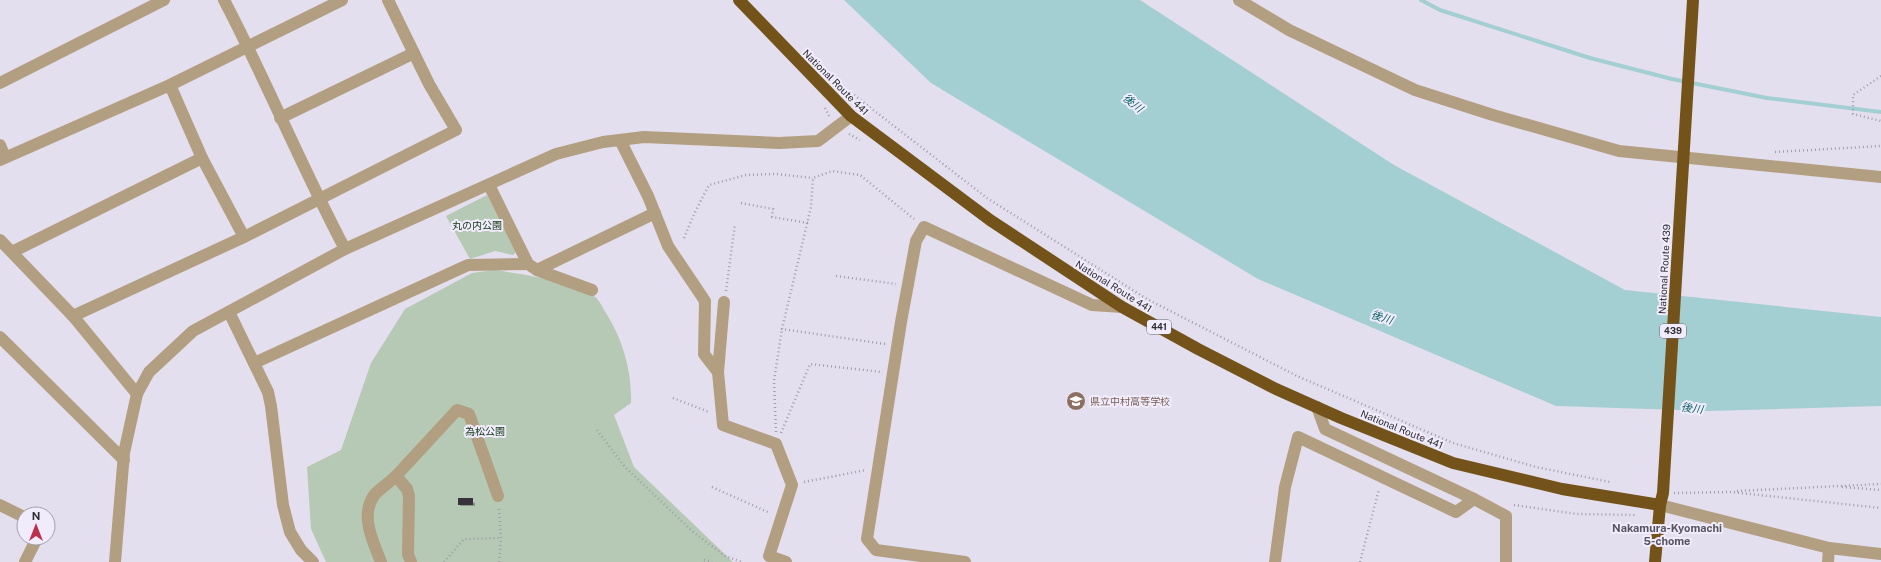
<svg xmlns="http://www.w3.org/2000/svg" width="1881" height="562" font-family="'Public Sans','Noto Sans JP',sans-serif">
	<defs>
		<filter id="shadow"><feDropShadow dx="2.5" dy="4.5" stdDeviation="0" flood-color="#0004"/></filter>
	</defs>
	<rect width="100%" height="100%" fill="#e4dfee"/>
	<g fill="#b5c9b5">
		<path d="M487,195L516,252L513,255L495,251L470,259L446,216Z"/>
		<path d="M495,270C519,274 577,282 595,297C599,300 602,306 604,310C622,337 632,370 631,403L614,415L634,467L733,562H326L311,529L307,467L341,450L371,363L405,309L472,273Z"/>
	</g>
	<path fill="#a4cfd2" d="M844,0H1140L1394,165L1625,290L1881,317V406L1709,411L1556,406L1258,279L931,83Z"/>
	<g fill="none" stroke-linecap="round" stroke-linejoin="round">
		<path stroke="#a4cfd2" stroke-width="4" d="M1421,0L1440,10L1590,58L1672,79L1767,98L1881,112"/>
	</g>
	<rect fill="#37333e" filter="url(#shadow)" x="458" y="498" width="15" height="7"/>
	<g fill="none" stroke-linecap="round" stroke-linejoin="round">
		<g stroke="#a19da9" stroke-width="2.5" stroke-dasharray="1 3" stroke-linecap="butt">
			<path d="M1881,76L1853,95V114L1881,121"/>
			<path d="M854,95L987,198L1147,299L1297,376L1453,443L1536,467L1610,482"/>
			<path d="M825,108L830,118"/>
			<path d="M849,134L860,140"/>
			<path d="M1775,152L1881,146"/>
			<path d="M741,203L773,209L772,217L808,223"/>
			<path d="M684,238L694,214L709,185L746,175L776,174L813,178"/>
			<path d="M836,276L896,284"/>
			<path d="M726,291L735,224"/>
			<path d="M885,344L782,329L811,207L813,178L832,171L860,175L914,219"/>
			<path d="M673,398L709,412"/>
			<path d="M597,430L625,467L692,531L725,556L742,562"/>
			<path d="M776,432L774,381L782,329"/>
			<path d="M781,433L810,364L882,372"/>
			<path d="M804,482L866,470"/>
			<path d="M712,487L770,513"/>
			<path d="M1842,487L1881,490"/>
			<path d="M1737,491L1881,484"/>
			<path d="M1674,493L1731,492L1881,508"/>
			<path d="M1514,505L1577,514L1636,515"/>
			<path d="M499,509L501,538L499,562"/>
			<path d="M704,560L712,562"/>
			<path d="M444,562L464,539L501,538"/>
			<path d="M1360,562L1379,489"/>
		</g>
		<g stroke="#b29f81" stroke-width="12">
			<path d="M224,0C267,82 302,168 345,249"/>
			<path d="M1239,0L1289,30L1415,90L1493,115L1619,151L1881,177"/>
			<path d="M0,83L164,0"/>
			<path d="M170,85L202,158L244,237"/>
			<path d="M280,118L414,53"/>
			<path d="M620,140L648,196L668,246L705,301L704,354L718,372"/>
			<path d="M0,145L5,157"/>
			<path d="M0,160L170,85L342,0"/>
			<path d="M489,185L528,264L537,270L592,290"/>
			<path d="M0,240L73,316L137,394"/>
			<path d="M12,252L202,158"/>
			<path d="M537,270L655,213"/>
			<path d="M724,302L718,372L723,425L776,444L792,485L769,556L786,562"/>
			<path d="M229,312L268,392L271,406L283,505L290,532L301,550L313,562"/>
			<path d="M73,316L244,237L456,130L429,84L388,0"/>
			<path d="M0,337L124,460"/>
			<path d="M254,363L468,265L528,264"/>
			<path d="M396,476L457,410L469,414L498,496"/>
			<path d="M1474,499L1506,516V562"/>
			<path d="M0,505L24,517"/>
			<path d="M1660,505L1829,548L1881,554"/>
			<path d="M25,562L37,538"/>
			<path d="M115,562L124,453L137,394L149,372L193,331L345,249L556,154L603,142L644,137L779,143L818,141L851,116"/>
			<path d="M381,562C373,541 359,515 375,494C381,488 390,482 396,476L407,489L409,496L408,554L411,562"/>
			<path d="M965,562L876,550L867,539L901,322L916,241L924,227L1092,305L1122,307"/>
			<path d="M1275,562L1285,487L1298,437L1456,512L1474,499L1325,429L1317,407"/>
			<path d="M1828,562L1829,548"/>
		</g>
		<g stroke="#735319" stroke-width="12">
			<path d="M739,0L851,116L990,220L1122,307L1198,349L1276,389L1341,418L1453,463L1562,489L1660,505"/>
			<path d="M1655,562L1660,505L1663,493L1693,0"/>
		</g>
	</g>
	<defs>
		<g id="school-disc" transform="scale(1)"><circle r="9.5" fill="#8d6e63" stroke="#f1ecfb"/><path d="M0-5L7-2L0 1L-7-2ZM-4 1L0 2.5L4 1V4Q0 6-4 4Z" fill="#fff"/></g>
	</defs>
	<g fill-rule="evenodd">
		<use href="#school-disc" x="1076" y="401"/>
	</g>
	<g text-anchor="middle" stroke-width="4" stroke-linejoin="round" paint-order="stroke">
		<g fill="#f1ecfb" stroke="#68666e" stroke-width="1">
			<rect x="1147" y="320" width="24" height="14" rx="3"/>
			<rect x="1660" y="324" width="26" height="14" rx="3"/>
		</g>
		<g font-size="9" font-weight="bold" fill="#2e2c32">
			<text x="1159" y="330">441</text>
			<text x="1673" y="334">439</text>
		</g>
		<g font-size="10" fill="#2e2c32" stroke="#f1ecfb">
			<text transform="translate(836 82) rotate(45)" y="4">National Route 441</text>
			<text transform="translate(1664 269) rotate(-87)" y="4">National Route 439</text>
			<text transform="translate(1114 286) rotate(32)" y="4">National Route 441</text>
			<text transform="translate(1402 429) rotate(22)" y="4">National Route 441</text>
		</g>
		<g font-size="10" fill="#0f3613" stroke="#f1ecfb">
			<text x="477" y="229">丸の内公園</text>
			<text x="485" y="435">為松公園</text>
		</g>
		<g font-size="10" fill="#785e54" stroke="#f1ecfb" text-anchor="start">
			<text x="1090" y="405">県立中村高等学校</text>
		</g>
		<g font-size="11" font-style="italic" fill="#0b646a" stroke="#f1ecfb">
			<text transform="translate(1133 103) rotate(39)" y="4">後川</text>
			<text transform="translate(1382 317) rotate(18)" y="4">後川</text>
			<text transform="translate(1692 408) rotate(8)" y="4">後川</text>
		</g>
		<g font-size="11" font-weight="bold" fill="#57535f" stroke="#f1ecfb">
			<text x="1667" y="532">Nakamura-Kyomachi<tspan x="1667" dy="13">5-chome</tspan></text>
		</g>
	</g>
	<g transform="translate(36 526)"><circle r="19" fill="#f1ecfb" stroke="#a39fab"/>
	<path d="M0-3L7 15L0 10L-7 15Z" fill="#be2e4d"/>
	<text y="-6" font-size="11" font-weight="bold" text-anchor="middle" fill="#2e2c32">N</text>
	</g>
</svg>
